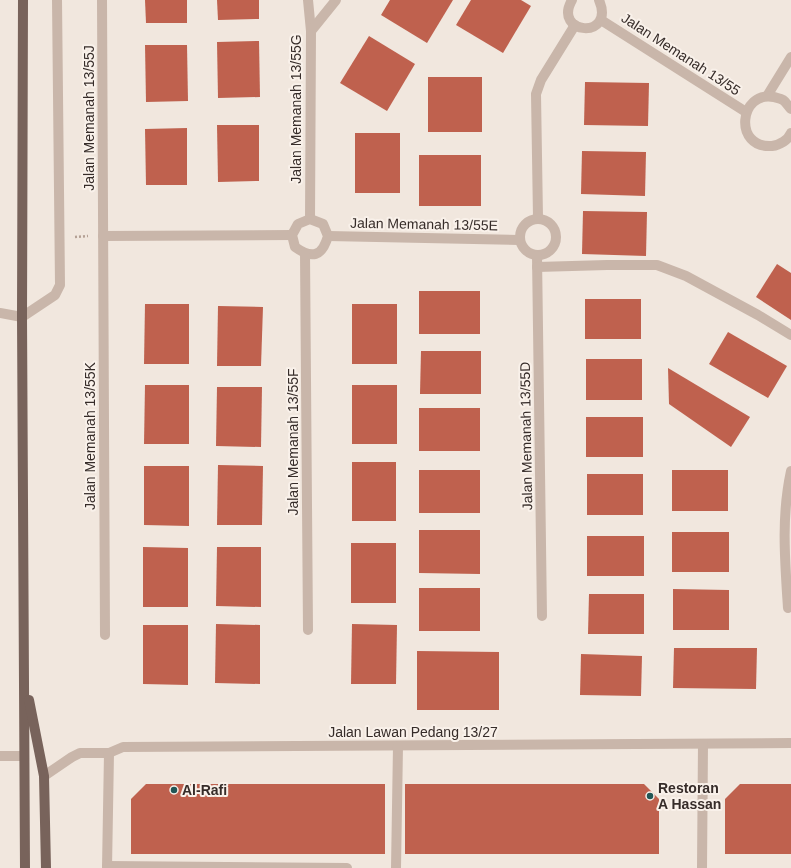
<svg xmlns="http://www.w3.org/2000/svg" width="791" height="868" font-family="Helvetica,sans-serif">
	<rect width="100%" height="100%" fill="#f1e7de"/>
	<g fill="#bf614e">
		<path d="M145,0H187V23H146Z"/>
		<path d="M217,0H259V19L218,20Z"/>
		<path d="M390,0H453L427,43L381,15Z"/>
		<path d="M471,0H521L531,6L503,53L456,25Z"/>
		<path d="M369,36L415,64L387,111L340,83Z"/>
		<path d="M259,41L260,97L218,98L217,42Z"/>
		<path d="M145,45H187L188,101L146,102Z"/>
		<rect x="428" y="77" width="54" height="55"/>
		<path d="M585,82L649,83L648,126L584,125Z"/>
		<path d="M217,125H259V181L218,182Z"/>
		<path d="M187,128V185H146L145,129Z"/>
		<rect x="355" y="133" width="45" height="60"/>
		<path d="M582,151L646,152L645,196L581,194Z"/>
		<rect x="419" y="155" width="62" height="51"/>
		<path d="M583,211L647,212L646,256L582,254Z"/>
		<path d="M777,264L791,273V320L756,297Z"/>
		<rect x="419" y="291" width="61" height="43"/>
		<rect x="585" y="299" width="56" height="40"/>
		<path d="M145,304H189V364H144Z"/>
		<rect x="352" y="304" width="45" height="60"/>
		<path d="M218,306L263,307L261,366H217Z"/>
		<path d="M728,332L787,366L768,398L709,364Z"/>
		<path d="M421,351H481V394H420Z"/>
		<rect x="586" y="359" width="56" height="41"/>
		<path d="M668,368L750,417L731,447L669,404Z"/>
		<path d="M145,385H189V444H144Z"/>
		<rect x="352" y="385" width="45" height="59"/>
		<path d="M217,387H262L261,447L216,446Z"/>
		<rect x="419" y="408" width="61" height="43"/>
		<rect x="586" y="417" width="57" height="40"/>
		<rect x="352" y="462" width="44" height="59"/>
		<path d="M218,465L263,466L262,525H217Z"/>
		<path d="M144,466H189V526L144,525Z"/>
		<rect x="419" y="470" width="61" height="43"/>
		<rect x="672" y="470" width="56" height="41"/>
		<rect x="587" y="474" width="56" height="41"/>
		<path d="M419,530H480V574L419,573Z"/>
		<rect x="672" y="532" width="57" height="40"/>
		<rect x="587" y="536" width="57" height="40"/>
		<rect x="351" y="543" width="45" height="60"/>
		<path d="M143,547L188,548V607H143Z"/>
		<path d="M217,547H261V607L216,606Z"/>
		<rect x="419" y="588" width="61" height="43"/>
		<path d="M673,589L729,590V630H673Z"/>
		<path d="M589,594H644V634H588Z"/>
		<path d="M216,624L260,625V684L215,683Z"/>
		<path d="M352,624L397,625L396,684H351Z"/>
		<path d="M143,625H188V685L143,684Z"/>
		<path d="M674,648H757L756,689L673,688Z"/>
		<path d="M417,651L499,652V710H417Z"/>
		<path d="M581,654L642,656L641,696L580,695Z"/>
		<path d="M146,784H385V854H131V799Z"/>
		<path d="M405,784H644L659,799V854H405Z"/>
		<path d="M740,784H791V854H725V799Z"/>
	</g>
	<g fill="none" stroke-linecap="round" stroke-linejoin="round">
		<path stroke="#b4a094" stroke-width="2.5" stroke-dasharray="2 2" stroke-linecap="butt" d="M75,237L88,236"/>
		<g stroke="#c9b6aa" stroke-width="10">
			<path d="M102,0L105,635"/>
			<path d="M308,0L311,31L310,219"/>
			<path d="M572,0C552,35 616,40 599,0"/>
			<path d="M601,20L746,112"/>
			<path d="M311,31L336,0"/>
			<path d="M767,96L791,57"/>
			<path d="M791,109C788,106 786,102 783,100C780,98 777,98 774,97C739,90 733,149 772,146C780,145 788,140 791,133"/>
			<path d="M538,218L536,94L541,80L575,25"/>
			<circle cx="538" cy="237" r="18"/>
			<path d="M310,219L323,224L328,236C322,257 312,259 295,247L292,235L298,224Z"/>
			<path d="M103,236L292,235"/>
			<path d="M328,236L519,240"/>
			<path d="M305,254L308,630"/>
			<path d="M537,256L542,616"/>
			<path d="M537,267L607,265H657L686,276L758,315L791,335"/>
			<path d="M0,313L22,317L55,295L60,285L57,0"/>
			<path d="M788,608C785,562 781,517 791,471"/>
			<path d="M0,756H24"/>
			<path d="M44,776L72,757L80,753H109L123,747L791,743"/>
			<path d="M107,866L347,868"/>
			<path d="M107,868L109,753"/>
			<path d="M396,868L398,746"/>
			<path d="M702,868L703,744"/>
		</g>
		<g stroke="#78635b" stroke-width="10">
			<path d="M23,0L22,317L25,868"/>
			<path d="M29,700L44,776L46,868"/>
		</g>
	</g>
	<g fill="#215656" stroke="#f9f1ea" stroke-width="1.5">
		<circle cx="174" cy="790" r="4"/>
		<circle cx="650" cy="796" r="4"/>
	</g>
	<g text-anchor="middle" stroke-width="4" stroke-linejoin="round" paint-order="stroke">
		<g font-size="14" fill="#362c29" stroke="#f9f1ea">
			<text transform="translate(681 54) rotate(33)" y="5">Jalan Memanah 13/55</text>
			<text transform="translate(296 109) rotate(-90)" y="5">Jalan Memanah 13/55G</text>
			<text transform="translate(89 118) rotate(-90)" y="5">Jalan Memanah 13/55J</text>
			<text transform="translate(424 224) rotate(1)" y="5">Jalan Memanah 13/55E</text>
			<text transform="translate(90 436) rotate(-90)" y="5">Jalan Memanah 13/55K</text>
			<text transform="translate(526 436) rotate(-91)" y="5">Jalan Memanah 13/55D</text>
			<text transform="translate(293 442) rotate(-90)" y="5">Jalan Memanah 13/55F</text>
			<text x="413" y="737">Jalan Lawan Pedang 13/27</text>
		</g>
		<g font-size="14" font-weight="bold" fill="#362c29" stroke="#f9f1ea" text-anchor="start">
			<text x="658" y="793">Restoran<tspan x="658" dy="16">A Hassan</tspan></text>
			<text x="182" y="795">Al-Rafi</text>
		</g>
	</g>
</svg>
